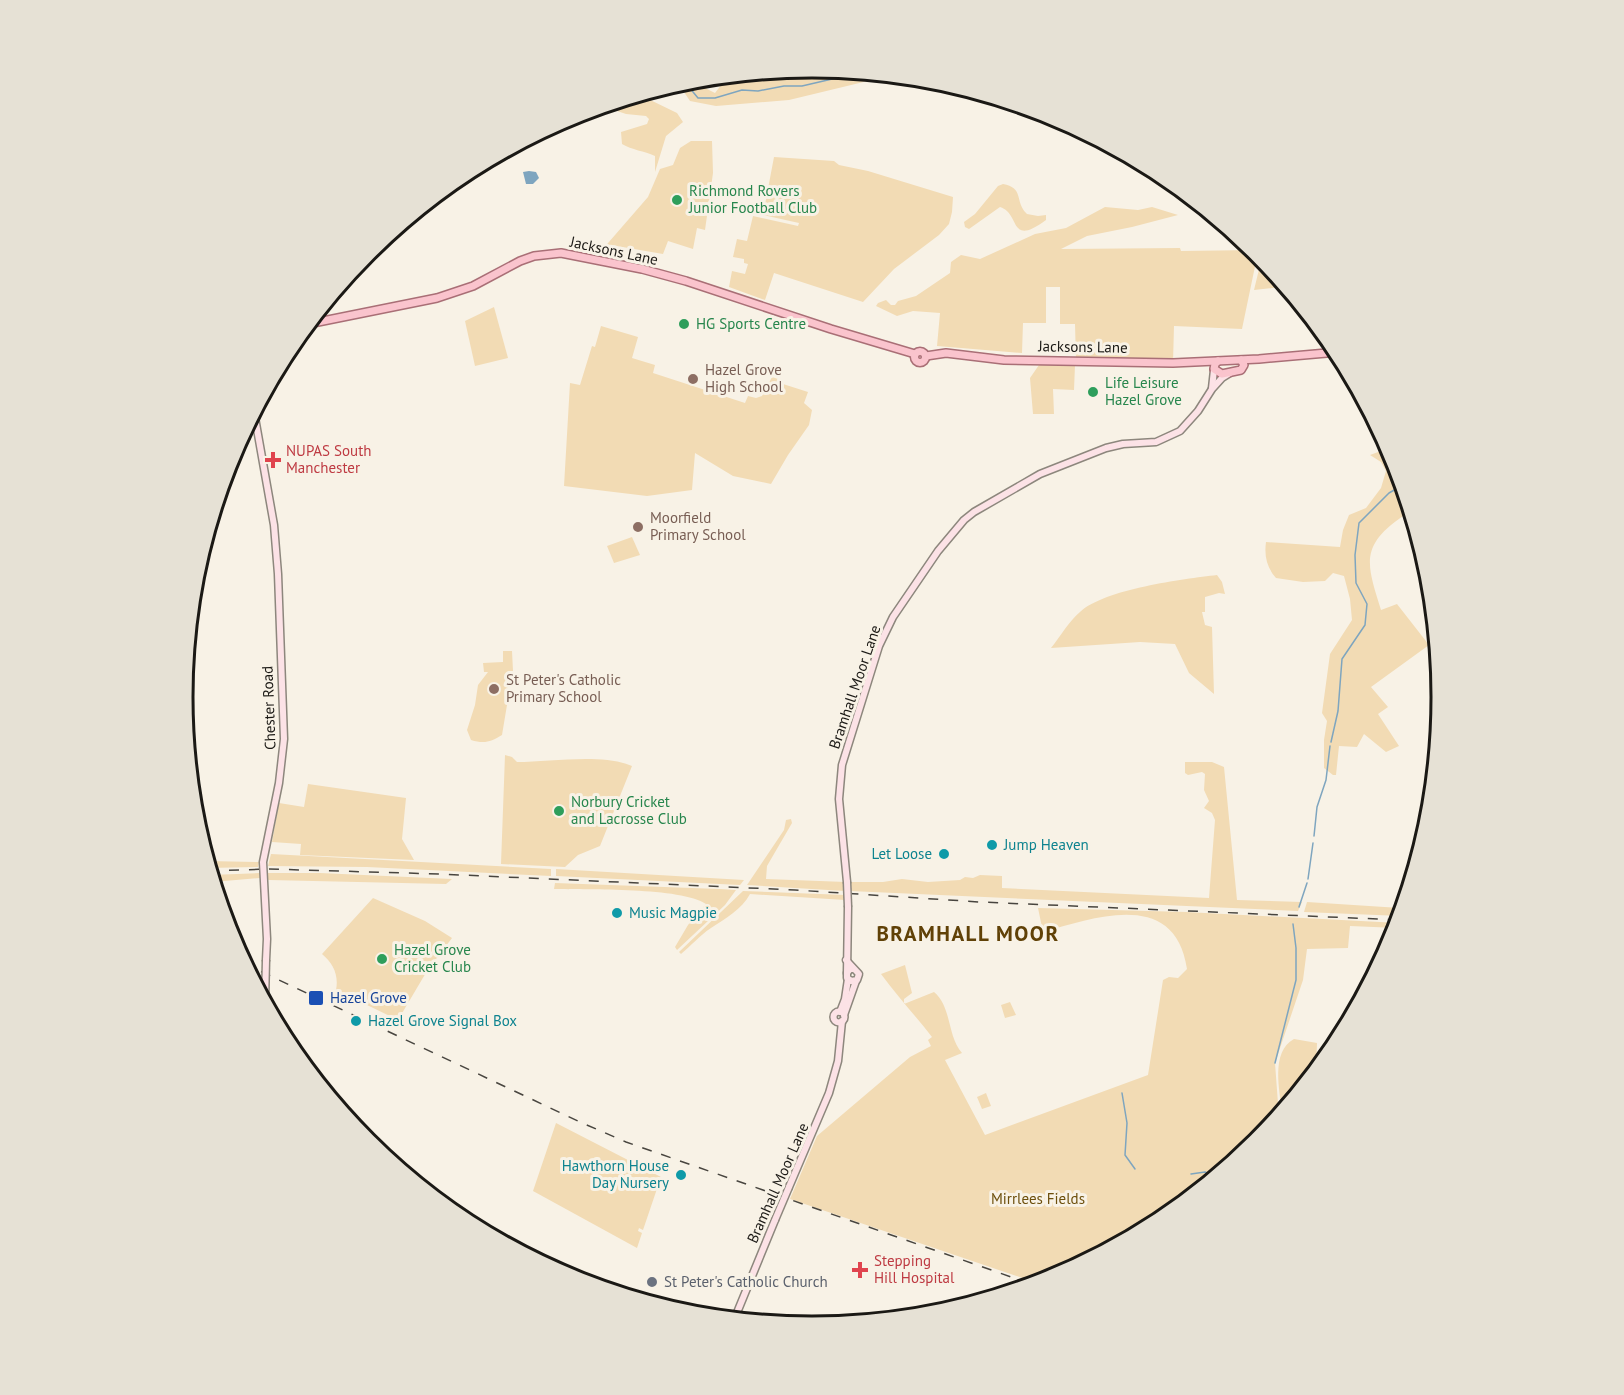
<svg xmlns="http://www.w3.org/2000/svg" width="1624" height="1395" font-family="'PT Sans',sans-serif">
	<rect width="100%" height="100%" fill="#f8f2e6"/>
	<g fill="#f2dbb4">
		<path d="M807,68L935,80L1053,116L1060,119L959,94L876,79L789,100L716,106L690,101L678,83L693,79L699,85L715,93L728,76C739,75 746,78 757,79C773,81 794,78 807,68Z"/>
		<path d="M640,95L677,113L683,122L666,136L655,172V156C644,151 632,150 622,144L621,132L647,124L649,119L646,116L626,114L602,106Z"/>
		<path d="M691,141H712L713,173L705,230L697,228L693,249L668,241L663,254L611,245L607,252L602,250L648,197L660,169L673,165L680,148Z"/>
		<path d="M774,157L834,161L839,165L868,171L953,197L952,212L949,224L939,235L894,269L863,302L774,273L765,300L729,287L732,271L745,274L748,264L744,263V259L733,257L737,239L747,241L753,216L798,226L799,223L763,215Z"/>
		<path d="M1003,184C1025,188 1014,202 1027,214L1038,216L1046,215V220C1008,248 1021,213 1000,207L969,229L965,227L964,222L975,214L998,186Z"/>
		<path d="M1105,207L1138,210L1152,207L1178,215L1132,227L1087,236L1061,249L1180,248L1181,251L1255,250L1258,252L1242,329L1174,326L1173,363L1076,361L1075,324H1060V287H1046V323H1023L1022,353L937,346L940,313L913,311L897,316L876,306L878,303L886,300L891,305H895L898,301L916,296L950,273L951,262L961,255L980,259L1035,234L1066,228Z"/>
		<path d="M1262,257L1288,290H1281V287L1254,290Z"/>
		<path d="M494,307L508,358L475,366L465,321Z"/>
		<path d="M601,326L638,337L632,358L655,365L653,373L745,403L748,396L756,398L762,396L772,377L784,381L783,384L808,392L804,403L812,410L809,425L788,455L771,484L733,476L695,453L692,490L647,496L564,486L570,383L580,385L592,346L595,347Z"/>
		<path d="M1039,365H1075L1074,390L1053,389L1054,414H1033L1030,378Z"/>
		<path d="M1389,448L1394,457L1416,530L1415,531L1403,516C1359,546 1367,565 1381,610L1397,604L1429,645L1371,687L1388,707L1378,714L1399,746L1386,752L1364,734L1357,747L1339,746L1336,775H1333L1324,768V740L1327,721L1322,713L1330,654L1352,620L1350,599L1344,576L1333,573L1325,581L1303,582L1276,578C1267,568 1264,556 1266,542L1340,547L1343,530L1349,515L1366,508L1381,488L1386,471L1381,462L1370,455Z"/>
		<path d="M632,537L640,555L614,563L607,546Z"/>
		<path d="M1217,575L1222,582L1225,594L1219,593L1205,597V612H1202L1205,625L1212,627L1214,694L1189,673L1175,644L1140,642L1051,648C1060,637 1069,621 1080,612C1105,589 1183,579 1217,575Z"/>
		<path d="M503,651H512L513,671H508L509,693L502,735C491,742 484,744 471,740L467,730L475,705L478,685L488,672H484L483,663L503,662Z"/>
		<path d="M505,755L512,757L517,762C550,762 602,753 632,766L600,846L578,855L565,867L501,864Z"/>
		<path d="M1185,762H1212L1224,767L1237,900L1302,902L1298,911L850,891V882H883L902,879L928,882L960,880L965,877L973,878L980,875L1002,876V888L1209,898L1215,820L1212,813L1204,808L1209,801L1204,790L1205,774L1202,772L1188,775L1185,773Z"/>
		<path d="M308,784L406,798L402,839L414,860L300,855L301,844L272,842L279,803L304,807Z"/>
		<path d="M791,819L792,823L767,866L766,879L846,882L845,891L747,885L784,830L786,820Z"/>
		<path d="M271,854L551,869V876L367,867L268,866Z"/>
		<path d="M207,861L259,862L258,867L208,868Z"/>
		<path d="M556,869L744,880L740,885L556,876Z"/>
		<path d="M260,873V878L213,882L211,875Z"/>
		<path d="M267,873H320L452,879L446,884L269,880L267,879Z"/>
		<path d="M555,883L719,889L736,890L725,905L677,950L675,947L688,925L706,904C681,887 588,890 554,889Z"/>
		<path d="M743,891L845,895V900L750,894C742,909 725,919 711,928C700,935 691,946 681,954L679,952Z"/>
		<path d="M373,898L425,921L452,938L427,971L398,1020L336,990C339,975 333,963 322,954Z"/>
		<path d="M1307,902L1400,908L1404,907L1401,916L1304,912Z"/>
		<path d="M1038,908L1186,912L1399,923L1397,928L1350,926L1348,948L1307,949L1303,980L1275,1063L1279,1117L1257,1143L1162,1222L1053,1280L1040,1284L790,1199L817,1136L910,1057L931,1046L928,1040L932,1037C915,1015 897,996 881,974L905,965L912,993L904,999V1004L934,992C952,1007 947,1036 962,1053L945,1060L985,1135L1148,1075L1163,980L1169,977L1178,978L1187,969C1175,889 1096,917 1043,932Z"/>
		<path d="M1010,1002L1016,1015L1005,1018L1001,1005Z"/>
		<path d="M1294,1039L1317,1043L1316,1072L1282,1113C1280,1091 1270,1052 1294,1039Z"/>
		<path d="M986,1093L991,1106L982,1109L977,1097Z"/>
		<path d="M556,1123L661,1177L643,1230L639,1228L638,1231L642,1233L637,1248L533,1191Z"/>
	</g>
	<path fill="#7ea5bf" d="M529,171L536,172L539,178L533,184H526L523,172Z"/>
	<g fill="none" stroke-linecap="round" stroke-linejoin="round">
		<g stroke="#7ea5bf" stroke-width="1.5">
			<path d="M878,74L980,94L1026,107"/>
			<path d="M684,81L698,98H715L742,90L758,91L784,86H802L845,76L872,73"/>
			<path d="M1331,742L1338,711L1342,659L1365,625L1367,604L1356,583L1355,555L1359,523L1389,493L1403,485"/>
			<path d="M1314,836L1317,807L1326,780L1330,746"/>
			<path d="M1308,879L1313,843"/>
			<path d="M1299,907L1307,883"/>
			<path d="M1275,1063L1296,980V948L1293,924"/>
			<path d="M1122,1093L1127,1123L1125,1155L1135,1169"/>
			<path d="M1191,1174L1205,1172L1215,1177"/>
		</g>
		<g stroke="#8d877d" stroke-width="9">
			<g id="secondary">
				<path d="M1212,388L1214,370"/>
				<path d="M254,412L274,525L278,574L284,739L279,783L263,862L267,939L266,960"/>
				<path d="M847,882L839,799L842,765L879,646L893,617L938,551L964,520L974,512L1040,474L1106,448L1123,444L1156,442L1180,431L1198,411L1212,389L1222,378L1230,373"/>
				<path d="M846,960L859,974L857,980L851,981L847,978V973L850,969H854"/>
				<path d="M847,973L848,907"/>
				<circle cx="839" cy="1017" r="5.5"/>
				<path d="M840,1012L845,999L848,979"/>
				<path d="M844,1015L856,981"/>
				<path d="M789,1187L829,1093L838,1061L842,1021"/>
				<path d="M734,1320L775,1220"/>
			</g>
		</g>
		<g stroke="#a96f76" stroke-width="10">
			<g id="primary">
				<path d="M308,324L437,298L473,286L520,261L534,256L561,253L642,269L686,281L831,329L915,354"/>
				<circle cx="920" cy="357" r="5.5"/>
				<path d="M926,356L946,353L1004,360L1173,363L1259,359L1338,352"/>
				<path d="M1218,361L1215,364L1214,369L1222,374L1241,370L1244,365L1241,360"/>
			</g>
		</g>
		<use href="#secondary" stroke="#fce2e6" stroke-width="6"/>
		<use href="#primary" stroke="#fac4cd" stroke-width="7"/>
		<g stroke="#48453f" stroke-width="1.5" stroke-dasharray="10 10" stroke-linecap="butt">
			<path d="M209,871L269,869L439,874L795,890L980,902L1400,920"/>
			<path d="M243,963L580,1122L626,1142L1034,1285"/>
		</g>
		<g stroke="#8d877d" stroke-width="9" stroke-linecap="butt">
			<g id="secondary-bridge">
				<path d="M847,882L848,907"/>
				<path d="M265,1003L266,960"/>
				<path d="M775,1220L789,1187"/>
			</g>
		</g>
		<use href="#secondary-bridge" stroke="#fce2e6" stroke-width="6"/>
	</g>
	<g fill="#2e9e5b" stroke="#f8f2e6" stroke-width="2">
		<circle cx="677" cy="200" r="6"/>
		<circle cx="684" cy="324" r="6"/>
		<circle cx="1093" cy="392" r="6"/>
		<circle cx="559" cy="811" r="6"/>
		<circle cx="382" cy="959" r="6"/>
	</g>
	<g fill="#8d6e63" stroke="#f8f2e6" stroke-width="2">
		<circle cx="693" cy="379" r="6"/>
		<circle cx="638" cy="527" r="6"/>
		<circle cx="494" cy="689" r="6"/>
	</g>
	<g fill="#e0444e" stroke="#f8f2e6" stroke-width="2">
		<path d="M270 451h6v6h6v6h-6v6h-6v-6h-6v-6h6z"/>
		<path d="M857 1261h6v6h6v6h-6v6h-6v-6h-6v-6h6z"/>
	</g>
	<g fill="#0f9aa8" stroke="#f8f2e6" stroke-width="2">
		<circle cx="992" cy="845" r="6"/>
		<circle cx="944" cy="854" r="6"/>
		<circle cx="617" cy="913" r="6"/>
		<circle cx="356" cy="1021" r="6"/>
		<circle cx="681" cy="1175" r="6"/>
	</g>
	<rect fill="#1a4fb4" stroke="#f8f2e6" stroke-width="2" x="308" y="990" width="16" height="16" rx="3"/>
	<circle fill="#6b7280" stroke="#f8f2e6" stroke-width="2" cx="652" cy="1282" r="6"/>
	<g text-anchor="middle" stroke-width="6" stroke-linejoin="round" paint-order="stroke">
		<g font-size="15" fill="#27864d" stroke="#f8f2e6" text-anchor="start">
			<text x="689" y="196">Richmond Rovers<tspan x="689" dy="17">Junior Football Club</tspan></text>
			<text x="696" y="329">HG Sports Centre</text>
			<text x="1105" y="388">Life Leisure<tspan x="1105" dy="17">Hazel Grove</tspan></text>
			<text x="571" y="807">Norbury Cricket<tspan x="571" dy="17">and Lacrosse Club</tspan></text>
			<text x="394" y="955">Hazel Grove<tspan x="394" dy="17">Cricket Club</tspan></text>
		</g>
		<g font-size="15" fill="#1b1915" stroke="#f8f2e6">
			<text transform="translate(614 251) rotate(12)" y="5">Jacksons Lane</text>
			<text transform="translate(1083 347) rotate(1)" y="5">Jacksons Lane</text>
			<text transform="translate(855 687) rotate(-71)" y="5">Bramhall Moor Lane</text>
			<text transform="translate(269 708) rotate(-92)" y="5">Chester Road</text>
			<text transform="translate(778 1183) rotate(-66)" y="5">Bramhall Moor Lane</text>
		</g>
		<g font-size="15" fill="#785e54" stroke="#f8f2e6" text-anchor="start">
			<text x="705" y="375">Hazel Grove<tspan x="705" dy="17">High School</tspan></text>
			<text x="650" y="523">Moorfield<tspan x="650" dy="17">Primary School</tspan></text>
			<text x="506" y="685">St Peter's Catholic<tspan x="506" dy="17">Primary School</tspan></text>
		</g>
		<g font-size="15" fill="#be3a42" stroke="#f8f2e6" text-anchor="start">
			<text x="286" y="456">NUPAS South<tspan x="286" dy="17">Manchester</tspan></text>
			<text x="874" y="1266">Stepping<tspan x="874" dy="17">Hill Hospital</tspan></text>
		</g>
		<g font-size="15" fill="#0d838f" stroke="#f8f2e6" text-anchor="start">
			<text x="1004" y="850">Jump Heaven</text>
			<text x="932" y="859" text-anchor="end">Let Loose</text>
			<text x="629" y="918">Music Magpie</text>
			<text x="368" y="1026">Hazel Grove Signal Box</text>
			<text x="669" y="1171" text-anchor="end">Hawthorn House<tspan x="669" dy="17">Day Nursery</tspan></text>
		</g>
		<g font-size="15" fill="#164399" stroke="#f8f2e6" text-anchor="start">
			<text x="330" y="1003">Hazel Grove</text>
		</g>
		<g font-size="15" fill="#6d4f0c" stroke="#f8f2e6">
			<text x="1038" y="1204">Mirrlees Fields</text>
		</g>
		<g font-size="15" fill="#5b616d" stroke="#f8f2e6" text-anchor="start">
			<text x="664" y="1287">St Peter's Catholic Church</text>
		</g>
		<g font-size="21" font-weight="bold" letter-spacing="1.5" fill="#604107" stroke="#f8f2e6">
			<text x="968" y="941">BRAMHALL MOOR</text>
		</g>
	</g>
	<path d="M0 0H1624V1395H0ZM193 697a619 619 0 1 1 1238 0a619 619 0 1 1-1238 0Z" fill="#e6e1d5" fill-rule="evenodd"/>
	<path fill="none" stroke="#1b1915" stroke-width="3" d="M193 697a619 619 0 1 1 1238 0a619 619 0 1 1-1238 0Z"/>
</svg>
